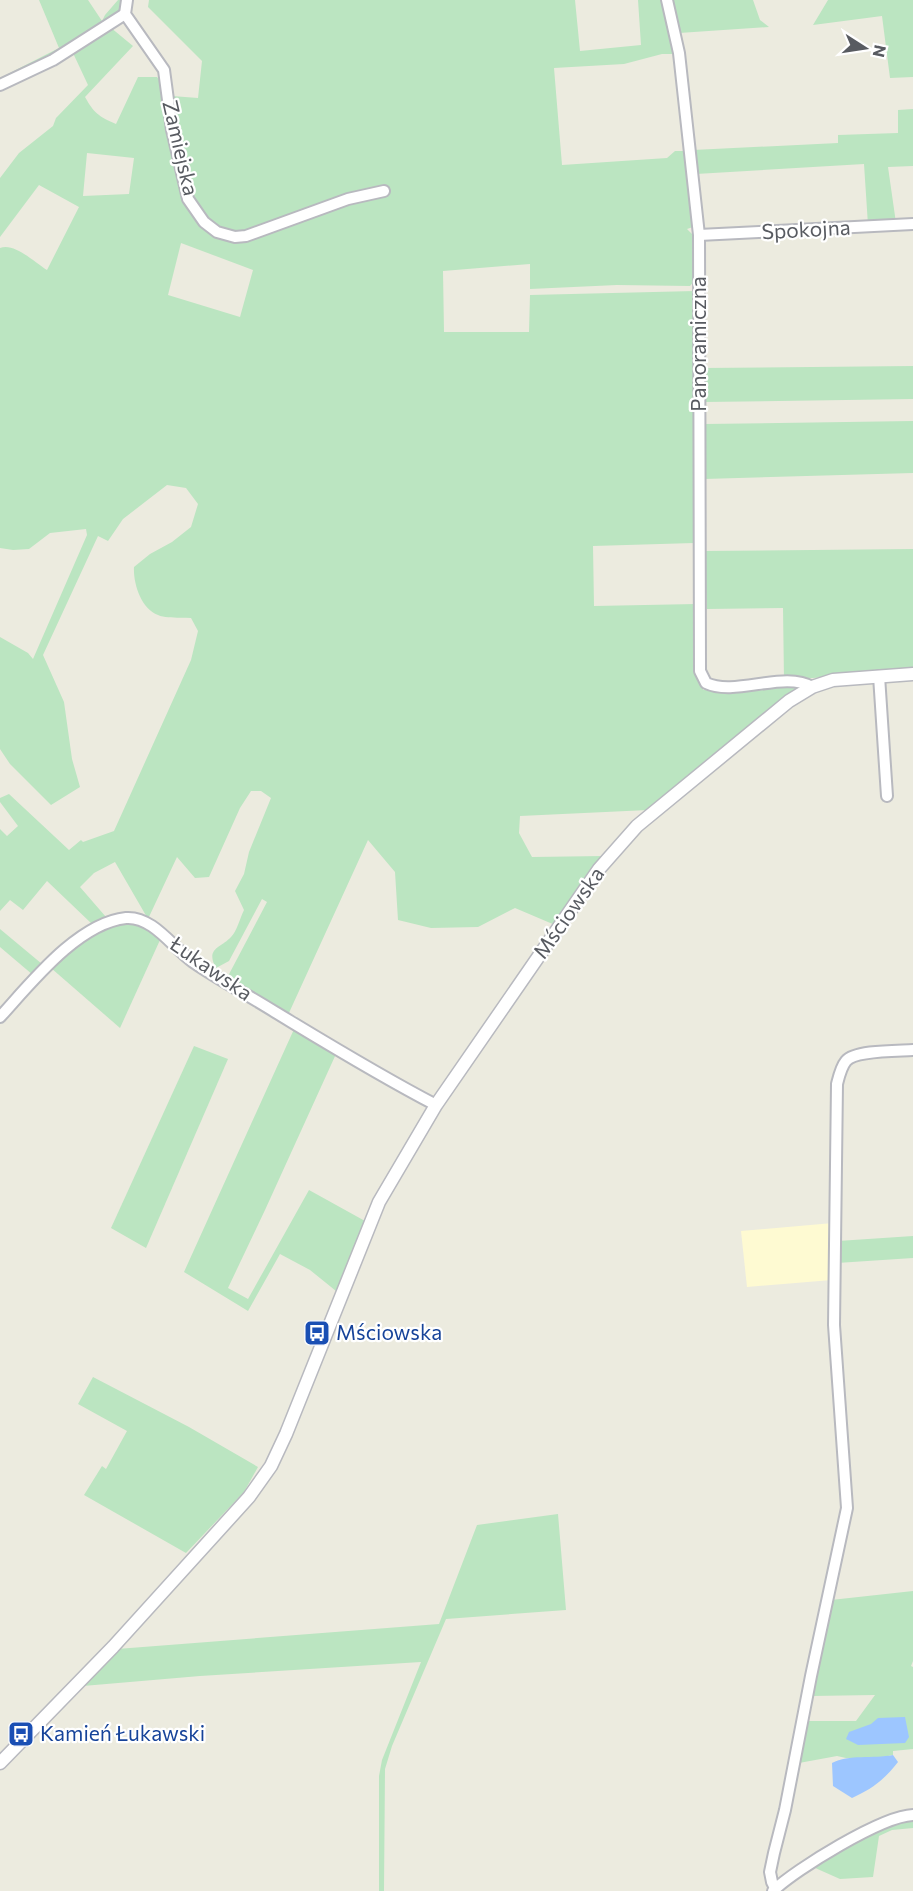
<svg xmlns="http://www.w3.org/2000/svg" width="913" height="1891" font-family="Commissioner,sans-serif">
	<rect width="100%" height="100%" fill="#ecebdf"/>
	<path fill="#fefad2" d="M833,1223L832,1280L747,1287L741,1231Z"/>
	<g fill="#bbe5c1" fill-rule="evenodd">
		<path d="M39,0H88L102,21L105,15L118,0H124L122,7L117,15L81,41L0,81V78L59,48Z"/>
		<path d="M149,0H575L580,51L641,45L638,0H662L667,16L674,54H662L624,64L554,68L562,165L667,158L675,151H687L693,227L687,229L693,235L695,280L690,286L617,285L530,289V264L443,271L444,332H529L530,295L695,291L694,543L593,546L594,606L696,604L693,610L703,690L788,685H795L799,689L648,810L520,816L519,833L532,857L604,856L555,925L515,908L478,927L431,928L398,920L395,872L368,840L288,1015L227,978L267,902L262,899L229,961L216,968C205,948 221,948 231,937C237,931 240,918 244,910L235,891L244,874L249,852L271,798L261,791H251L240,808L209,877L195,878L177,857L148,919L115,862L94,873L80,887L106,917L92,924L47,881L23,910L10,900L0,911V829L7,836L18,826L0,802V798L9,794L69,850L81,840L83,842L114,831L191,660L198,631L191,618C181,617 167,619 158,615C141,609 133,583 134,567L150,554L172,542L191,527L198,504L186,488L167,485L123,519L108,541L98,536L43,655L64,702L72,759L80,787L51,805L10,764L0,749V637L28,653L33,659L87,535L86,529L50,533L29,549L13,550L0,548V248C14,242 34,262 47,270L79,207L39,185L0,237V178L19,153L53,126L56,118L88,85L73,53L110,27L133,46L85,97C94,113 98,116 116,124L138,77H157L172,96L198,98L202,61L148,7ZM87,153L134,158L129,194L83,196ZM181,243L253,270L240,317L168,295Z"/>
		<path d="M671,0H753L760,20L769,27L679,33Z"/>
		<path d="M828,0H913V77L890,78L882,16L813,25Z"/>
		<path d="M913,109V166L888,167L896,223L868,225L864,164L696,174L693,150L838,143V135L898,133V110Z"/>
		<path d="M913,366V399L704,402L703,368Z"/>
		<path d="M913,421V473L704,479V424Z"/>
		<path d="M913,549V671L784,680L783,608L707,609L704,551Z"/>
		<path d="M134,922L148,929L160,940L120,1028L51,968C75,946 100,926 134,922Z"/>
		<path d="M0,929L42,964L33,975L0,947Z"/>
		<path d="M295,1027L336,1054L265,1210L228,1288L248,1299L309,1190L365,1221L336,1291L310,1270L280,1254L248,1311L184,1272Z"/>
		<path d="M194,1046L228,1059L146,1248L111,1228Z"/>
		<path d="M913,1236V1258L837,1263L838,1241Z"/>
		<path d="M93,1377L189,1427L258,1467L244,1492L186,1553L84,1495L102,1466L106,1469L127,1431L78,1404Z"/>
		<path d="M558,1514L566,1610L446,1619L392,1746L385,1769L384,1891H379V1776L382,1760L421,1662L200,1676L83,1686L117,1649L439,1624L477,1525Z"/>
		<path d="M913,1591V1661L911,1666L913,1667V1749L893,1751V1755L878,1758H846L837,1756L799,1763L806,1721H856L875,1695L811,1696L831,1600Z"/>
		<path d="M913,1819V1828L892,1830L879,1836L873,1877L840,1879L813,1867L873,1831Z"/>
	</g>
	<g fill="#9dc6ff">
		<path d="M905,1717L909,1737L905,1743L858,1745L846,1739L849,1732L871,1724L878,1718Z"/>
		<path d="M893,1755L898,1762C885,1779 872,1789 852,1798L833,1786L832,1763C849,1754 873,1759 893,1755Z"/>
	</g>
	<g fill="none" stroke-linecap="round" stroke-linejoin="round">
		<g stroke="#b8b9bf" stroke-width="14">
			<g id="minor">
				<path d="M127,0L125,14L164,70L172,130L188,199L204,222L217,232L235,237L246,236L348,199L384,191"/>
				<path d="M667,0L679,53L699,235L700,671L706,683C735,697 785,670 812,687"/>
				<path d="M0,85L53,60L125,14"/>
				<path d="M699,235L913,224"/>
				<path d="M879,676L887,796"/>
				<path d="M0,1017C31,983 78,923 126,918C153,916 173,948 193,962C219,980 248,995 275,1012C328,1044 380,1076 436,1105"/>
				<path d="M775,1888L772,1882L770,1872L774,1853L785,1810L811,1676L847,1508L834,1325L837,1084C839,1076 841,1067 846,1061C855,1050 898,1051 913,1050"/>
				<path d="M773,1891C796,1869 882,1816 913,1815"/>
			</g>
		</g>
		<g stroke="#b8b9bf" stroke-width="15">
			<path id="tertiary" d="M0,1763L113,1647L249,1497L271,1466L286,1434L379,1202L436,1105L599,869L637,826L789,701L812,687L833,680L913,674"/>
		</g>
		<use href="#minor" stroke="#fff" stroke-width="10"/>
		<use href="#tertiary" stroke="#fff" stroke-width="12"/>
	</g>
	<defs>
		<g id="bus-square" transform="scale(1.35)"><rect x="-9" y="-9" width="18" height="18" rx="4" fill="#1a4fb4" stroke="#fff"/><path d="M-5-6H5V4H4V6H2V4H-2V6H-4V4H-5ZM-3.5-4V0h7V-4ZM-3.5 1.2v1.5H-2V1.2ZM2 1.2v1.5H3.5V1.2Z" fill="#fff"/></g>
	</defs>
	<g fill-rule="evenodd">
		<use href="#bus-square" x="317" y="1333"/>
		<use href="#bus-square" x="21" y="1734"/>
	</g>
	<g text-anchor="middle" stroke-width="4.5" stroke-linejoin="round" paint-order="stroke">
		<g font-size="21" fill="#585b61" stroke="#fff">
			<text transform="translate(180 148) rotate(77)" y="7">Zamiejska</text>
			<text transform="translate(806 230) rotate(-3)" y="7">Spokojna</text>
			<text transform="translate(699 344) rotate(-90)" y="7">Panoramiczna</text>
			<text transform="translate(569 913) rotate(-55)" y="7">Mściowska</text>
			<text transform="translate(211 969) rotate(35)" y="7">Łukawska</text>
		</g>
		<g font-size="21" fill="#164399" stroke="#fff" text-anchor="start">
			<text x="336" y="1340">Mściowska</text>
			<text x="40" y="1741">Kamień Łukawski</text>
		</g>
	</g>
	<g transform="translate(865 48) rotate(102)" stroke="#ffffff" stroke-width="4.5" paint-order="stroke">
	<path d="M0-4.5L10 22L0 15L-10 22Z" fill="#585b61"/>
	<text y="-9" font-size="16" font-weight="bold" text-anchor="middle" fill="#585b61">N</text>
	</g>
</svg>
